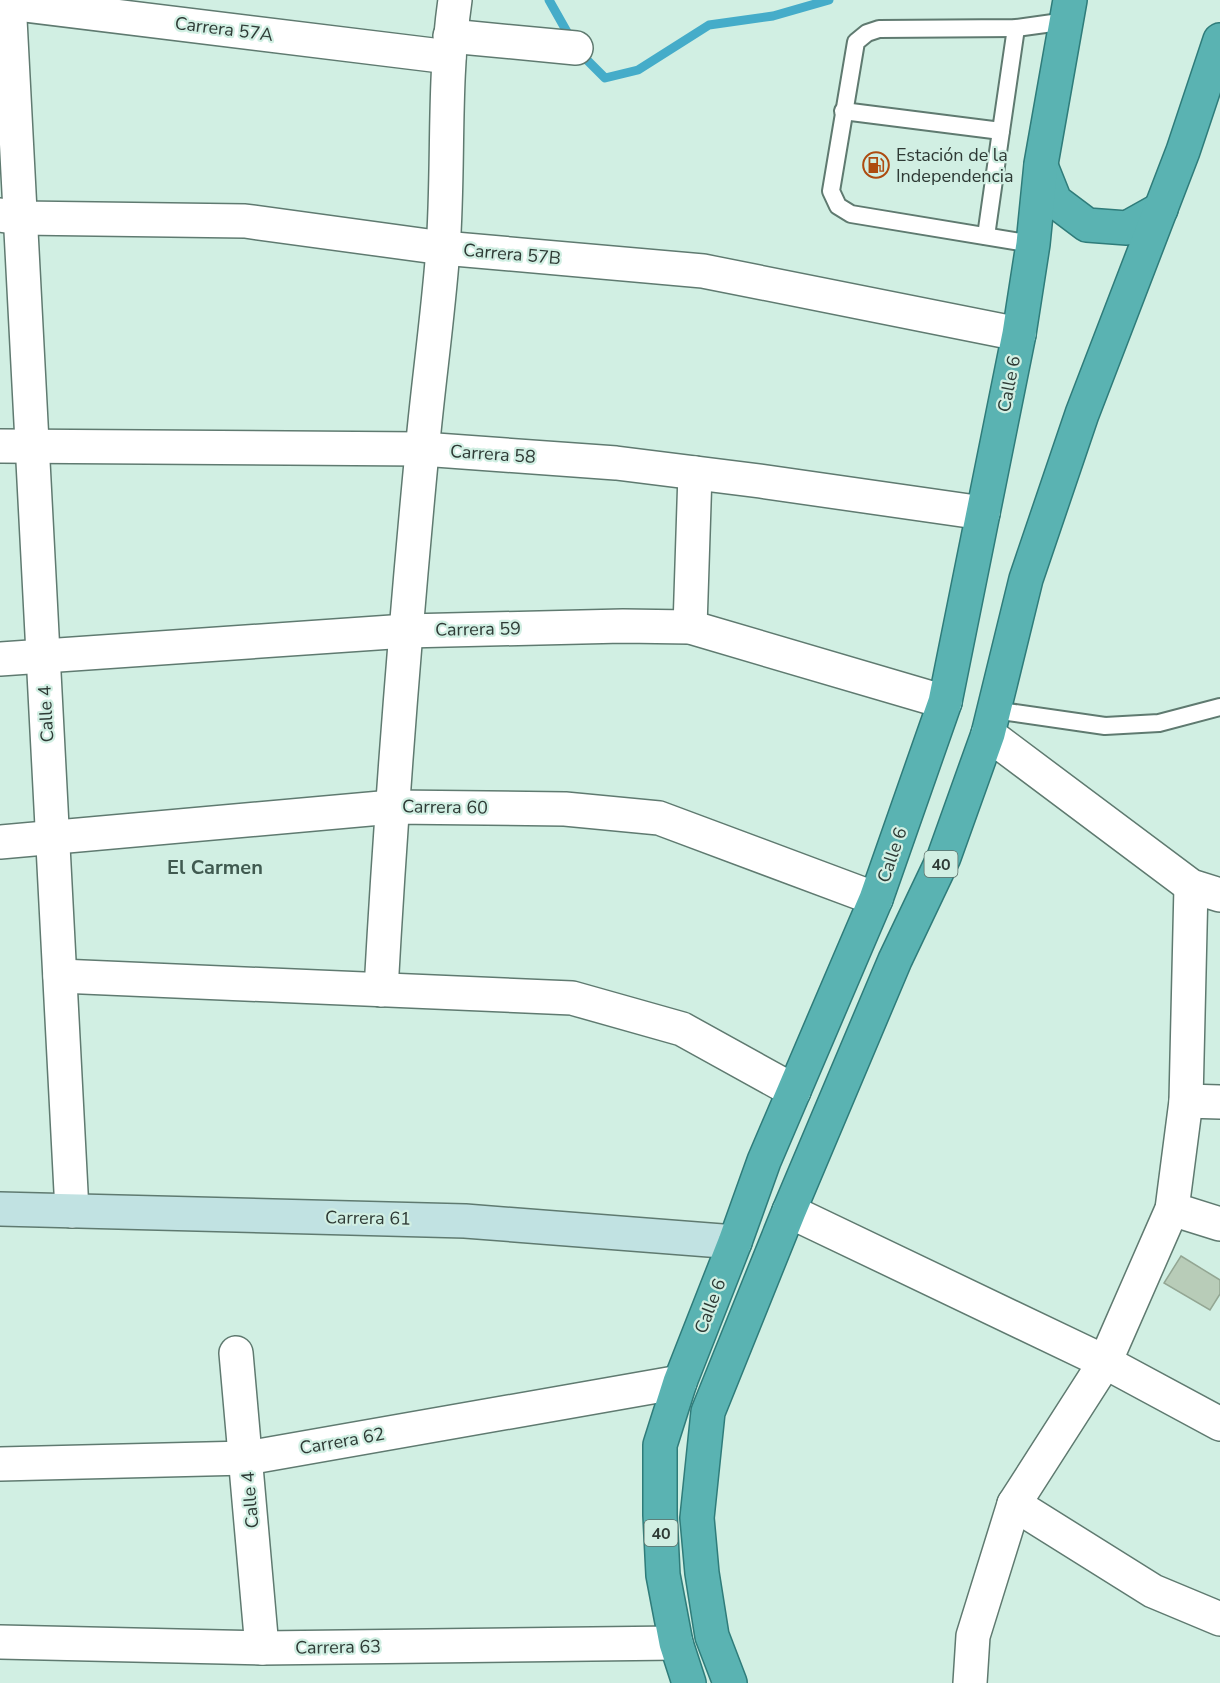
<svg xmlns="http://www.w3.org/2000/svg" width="1220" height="1683" font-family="'Nunito Sans',sans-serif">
	<rect width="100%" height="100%" fill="#d1efe3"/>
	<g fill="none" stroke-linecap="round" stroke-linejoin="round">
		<g stroke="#45acc9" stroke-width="9">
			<path d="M549,0L571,39"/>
			<path d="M578,51L605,78L638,70L709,25L773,16L829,0"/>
		</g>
	</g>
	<path fill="#b8ccb8" stroke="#93a693" stroke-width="1.5" d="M1181,1256L1220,1280V1294L1210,1310L1164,1283Z"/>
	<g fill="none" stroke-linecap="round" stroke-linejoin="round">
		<g stroke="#5f7a70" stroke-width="20">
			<g id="service">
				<path d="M843,111L1001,131L1016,28"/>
				<path d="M986,236L1001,131"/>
				<path d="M1033,244L851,214L838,206L831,191L856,42L867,33L879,29L1016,28L1067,21"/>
				<path d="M994,710L1105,726L1159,723L1220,707"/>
			</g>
		</g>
		<g stroke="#5f7a70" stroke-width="36">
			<g id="minor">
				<path d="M9,0L72,1211"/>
				<path d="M0,2L449,57"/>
				<path d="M450,36L576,48"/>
				<path d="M0,215L21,218L245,221L443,248L703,271L1019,334"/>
				<path d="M0,446L422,449L616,463L760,481L983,513"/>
				<path d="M690,627L695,473"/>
				<path d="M0,659L406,631L623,626L690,627L945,702"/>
				<path d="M988,734L1191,886L1220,895"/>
				<path d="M0,842L392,807L565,809L659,818L876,899"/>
				<path d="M60,976L572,998L682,1029L794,1091"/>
				<path d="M381,990C391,810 405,631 422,452C428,385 438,317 443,249C449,166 443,83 455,0"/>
				<path d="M1186,1101L1220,1102"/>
				<path d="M1172,1209L1220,1224"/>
				<path d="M789,1211L1105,1362L1220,1424"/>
				<path d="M236,1353L262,1648"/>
				<path d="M0,1464L247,1458L680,1382"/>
				<path d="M1014,1504L1153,1591L1220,1619"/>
				<path d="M0,1642L262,1648L676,1643"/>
				<path d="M970,1683L973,1636L1014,1504L1105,1362L1172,1209L1186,1101L1191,886"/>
			</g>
		</g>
		<g stroke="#5f7a70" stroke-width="36">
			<path id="secondary" d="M0,1209L465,1221L735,1242"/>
		</g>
		<g stroke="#2f7c7a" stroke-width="36">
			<g id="trunk">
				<path d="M1041,166L1055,201L1087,225L1127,228L1161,209"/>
				<path d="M689,1683L676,1643L663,1575L660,1515V1445L680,1382L735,1242L764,1161L876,899L945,702L1019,334L1033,244L1041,164L1070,0"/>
				<path d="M730,1683L712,1636L702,1573L697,1518L708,1412L789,1211L895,960L944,857L988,734L1026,579L1082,414L1183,151L1220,40"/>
			</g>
		</g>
		<use href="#service" stroke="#fff" stroke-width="16"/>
		<use href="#minor" stroke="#fff" stroke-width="33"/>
		<use href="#secondary" stroke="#c1e2e2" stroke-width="33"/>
		<use href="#trunk" stroke="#5ab3b2" stroke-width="33"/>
	</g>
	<defs>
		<g id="fuel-ring" transform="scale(1.35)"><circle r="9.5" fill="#d1efe3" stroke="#ad4b10" stroke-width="1.5"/><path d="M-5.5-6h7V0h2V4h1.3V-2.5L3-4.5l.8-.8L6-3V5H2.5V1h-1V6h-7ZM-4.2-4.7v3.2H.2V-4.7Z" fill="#ad4b10"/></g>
	</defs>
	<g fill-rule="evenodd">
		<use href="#fuel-ring" x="876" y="165"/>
	</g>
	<g text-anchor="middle" stroke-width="4.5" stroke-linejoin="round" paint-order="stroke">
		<g fill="#d1efe3" stroke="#5f7069" stroke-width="1.5">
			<rect x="924.5" y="851" width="33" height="26" rx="4.5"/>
			<rect x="644.5" y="1520" width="33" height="26" rx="4.5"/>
		</g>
		<g font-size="16" font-weight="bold" fill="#2e3a35">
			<text x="941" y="870">40</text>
			<text x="661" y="1539">40</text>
		</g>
		<g font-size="18" fill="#2e3a35" stroke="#d1efe3">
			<text transform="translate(224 29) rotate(7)" y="6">Carrera 57A</text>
			<text transform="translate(512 254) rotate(5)" y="6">Carrera 57B</text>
			<text transform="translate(1009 384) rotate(-79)" y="6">Calle 6</text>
			<text transform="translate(493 454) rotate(4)" y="6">Carrera 58</text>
			<text transform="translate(478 629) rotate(-1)" y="6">Carrera 59</text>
			<text transform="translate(46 714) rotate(-93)" y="6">Calle 4</text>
			<text transform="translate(445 807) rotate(1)" y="6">Carrera 60</text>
			<text transform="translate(892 855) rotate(-71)" y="6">Calle 6</text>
			<text transform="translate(368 1218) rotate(1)" y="6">Carrera 61</text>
			<text transform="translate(710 1306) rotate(-69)" y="6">Calle 6</text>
			<text transform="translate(342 1441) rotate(-10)" y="6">Carrera 62</text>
			<text transform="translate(250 1500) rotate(-95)" y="6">Calle 4</text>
			<text transform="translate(338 1647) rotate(-1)" y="6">Carrera 63</text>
		</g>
		<g font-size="18" fill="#2e3a35" stroke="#d1efe3" text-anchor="start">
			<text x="896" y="161">Estación de la<tspan x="896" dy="21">Independencia</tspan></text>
		</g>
		<g font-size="20" font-weight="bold" fill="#405a50" stroke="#d1efe3">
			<text x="215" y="874">El Carmen</text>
		</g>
	</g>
</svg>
